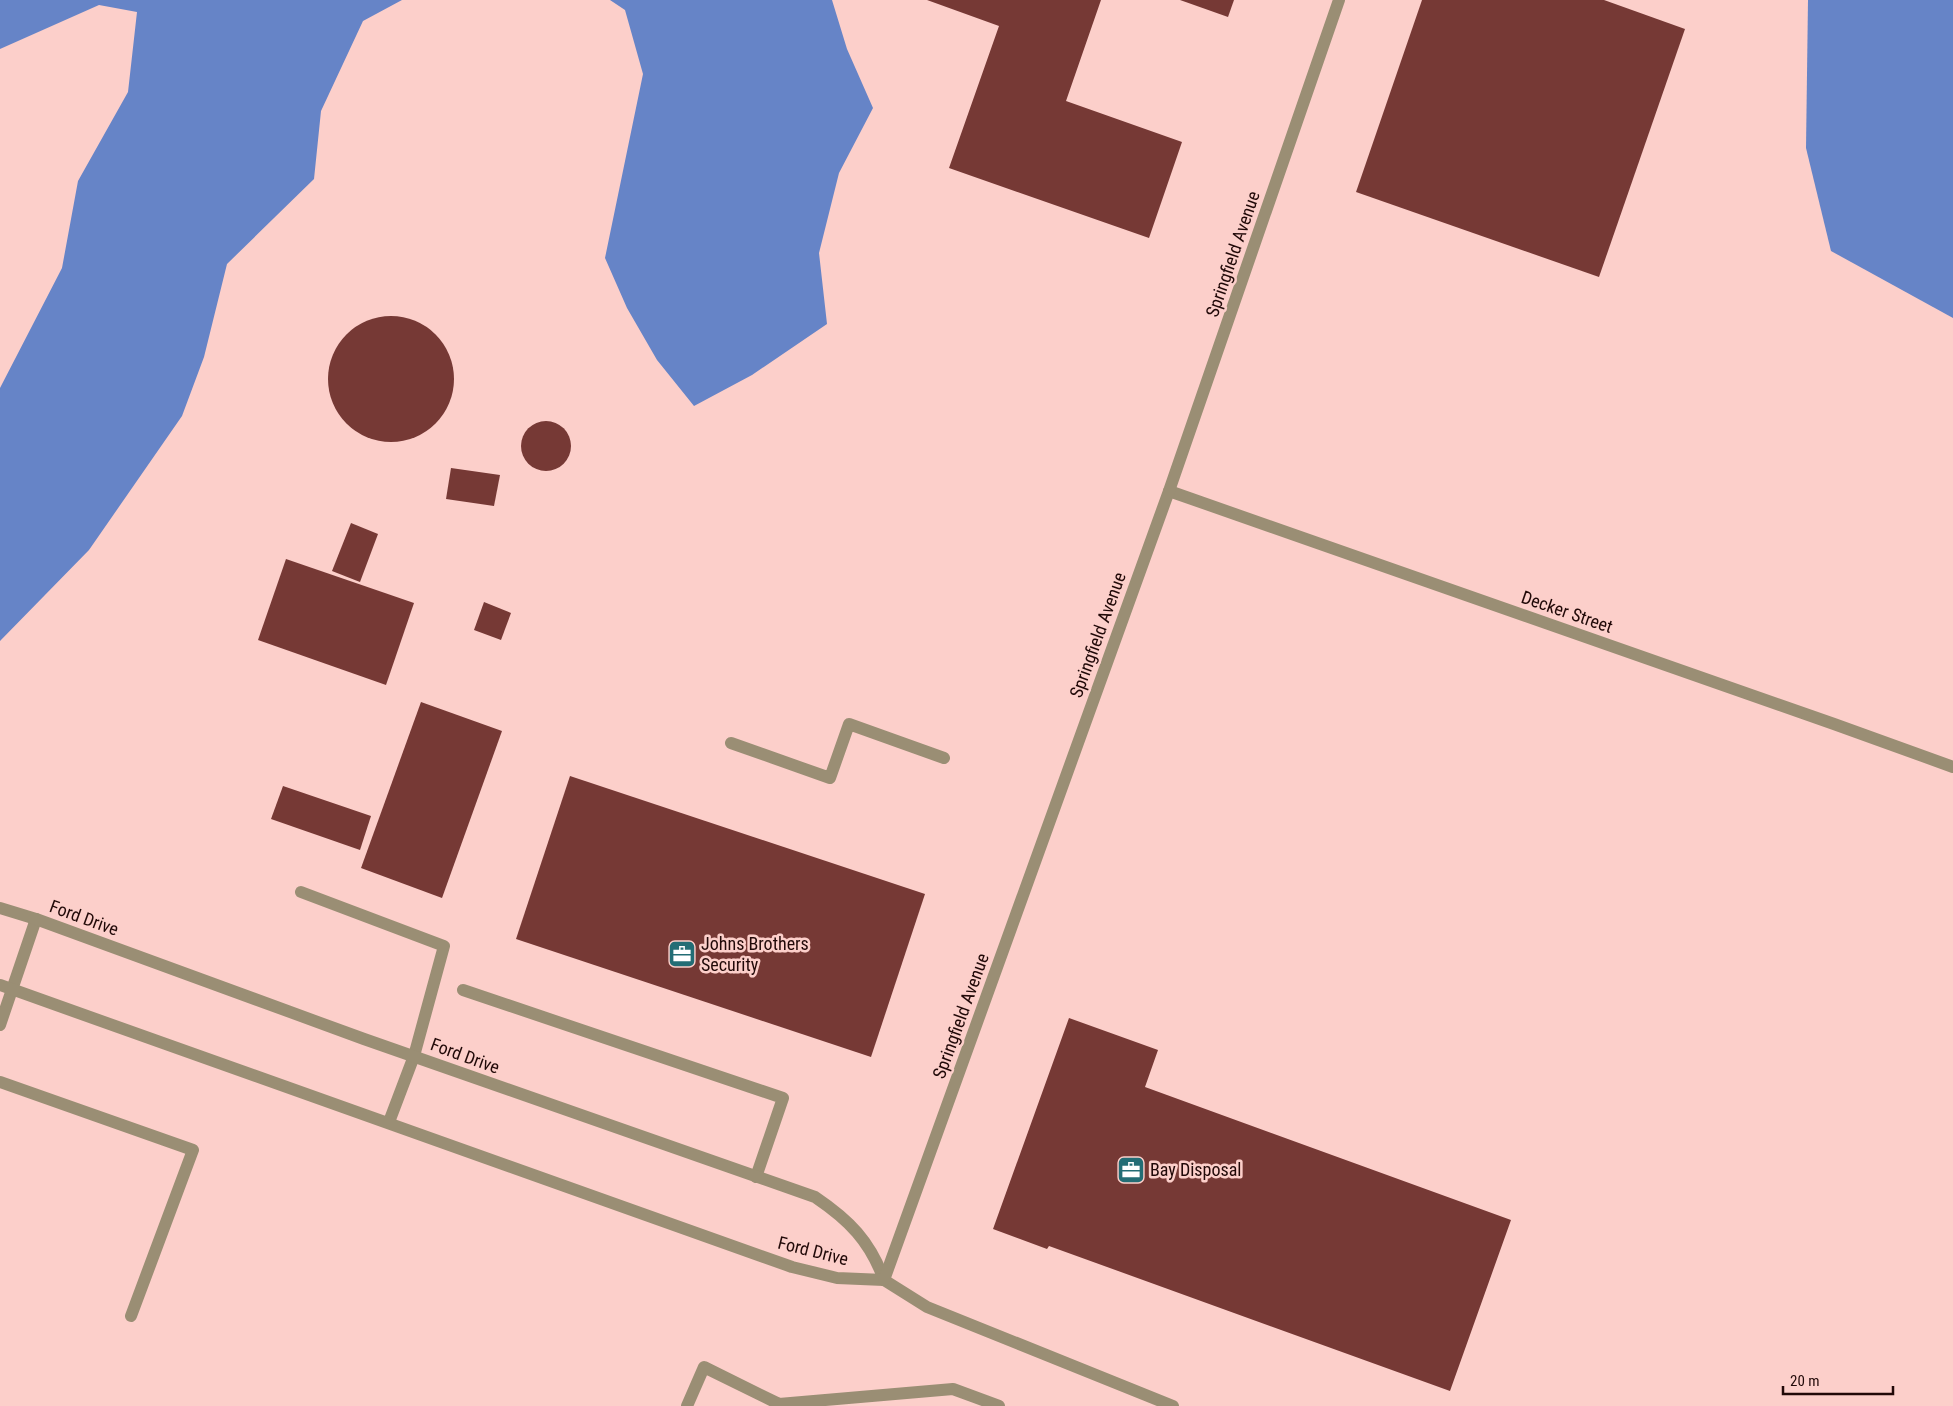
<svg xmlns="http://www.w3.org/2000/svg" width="1953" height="1406" font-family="'Roboto Condensed',sans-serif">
	<rect width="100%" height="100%" fill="#fccfca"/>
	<g fill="#6684c7">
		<path d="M0,0H402L363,21L321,111L314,179L227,264L204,357L182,416L89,550L0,641V388L62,268L78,181L128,92L137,12L99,5L0,49Z"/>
		<path d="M610,0H832L847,49L873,108L839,173L819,253L827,324L752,375L694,406L657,360L627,308L605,258L643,74L625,10Z"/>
		<path d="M1808,0H1953V318L1831,251L1806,148Z"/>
	</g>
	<g fill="#763935">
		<path d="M927,0H1101L1066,101L1182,142L1149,238L949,168L999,26Z"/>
		<path d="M1180,0H1234L1228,17Z"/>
		<path d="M1422,0H1604L1685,29L1599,277L1356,192Z"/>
		<circle cx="391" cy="379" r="63"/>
		<circle cx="546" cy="446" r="25"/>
		<path d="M451,468L500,475L494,506L446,499Z"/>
		<path d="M351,523L378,534L360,582L332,571Z"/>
		<path d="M286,559L414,603L386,685L258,640Z"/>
		<path d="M484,602L511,613L501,640L474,630Z"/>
		<path d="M421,702L502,731L442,898L361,868Z"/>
		<path d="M570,776L925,894L871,1057L516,939Z"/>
		<path d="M283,786L371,816L360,850L271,819Z"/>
		<path d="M1069,1018L1158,1050L1145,1087L1511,1220L1450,1391L1049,1246L1047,1249L993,1229Z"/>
	</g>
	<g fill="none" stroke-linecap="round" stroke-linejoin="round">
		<g stroke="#9a8e74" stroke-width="12">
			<path d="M731,743L830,778L849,724L944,758"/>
			<path d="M301,892L444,946L414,1056L389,1122"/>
			<path d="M463,990L783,1098L756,1177"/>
			<path d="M0,1025L36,919"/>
			<path d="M0,1082L193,1150L131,1316"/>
			<path d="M687,1406L704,1367L779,1404L953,1389L999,1406"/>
		</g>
		<g stroke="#9a8e74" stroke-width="12">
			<path d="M1169,491L1834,724L1953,767"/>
			<path d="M0,908L36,919L364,1039L815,1197C849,1220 870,1241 884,1280"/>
			<path d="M0,985L792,1267L837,1278L884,1280L927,1307L1173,1406"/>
			<path d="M884,1280L1169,491L1339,0"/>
		</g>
	</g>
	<defs>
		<g id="office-square" transform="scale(1.4375)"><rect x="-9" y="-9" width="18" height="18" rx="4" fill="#236d75" stroke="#fccfca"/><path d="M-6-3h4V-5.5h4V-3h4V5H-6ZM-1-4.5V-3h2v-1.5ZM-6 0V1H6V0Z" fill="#fff"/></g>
	</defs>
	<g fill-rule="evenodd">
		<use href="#office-square" x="682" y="954"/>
		<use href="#office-square" x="1131" y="1170"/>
	</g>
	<g text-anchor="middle" stroke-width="5" stroke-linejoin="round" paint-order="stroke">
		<g font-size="18" fill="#210908" stroke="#fccfca">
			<text transform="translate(1233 254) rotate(-71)" y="6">Springfield Avenue</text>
			<text transform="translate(1567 612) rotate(19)" y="6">Decker Street</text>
			<text transform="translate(1098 635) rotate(-70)" y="6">Springfield Avenue</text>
			<text transform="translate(84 918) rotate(20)" y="6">Ford Drive</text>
			<text transform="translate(961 1016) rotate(-70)" y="6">Springfield Avenue</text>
			<text transform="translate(465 1056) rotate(20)" y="6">Ford Drive</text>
			<text transform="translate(813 1251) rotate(14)" y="6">Ford Drive</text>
		</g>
		<g font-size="18" fill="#210908" stroke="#fccfca" text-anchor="start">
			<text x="701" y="950">Johns Brothers<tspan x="701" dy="21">Security</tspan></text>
			<text x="1150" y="1176">Bay Disposal</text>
		</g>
	</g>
	<path d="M1783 1386v8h110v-8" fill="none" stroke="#210908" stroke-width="2.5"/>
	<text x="1790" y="1386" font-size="15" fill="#210908" stroke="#fccfca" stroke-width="4" paint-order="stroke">20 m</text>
</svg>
